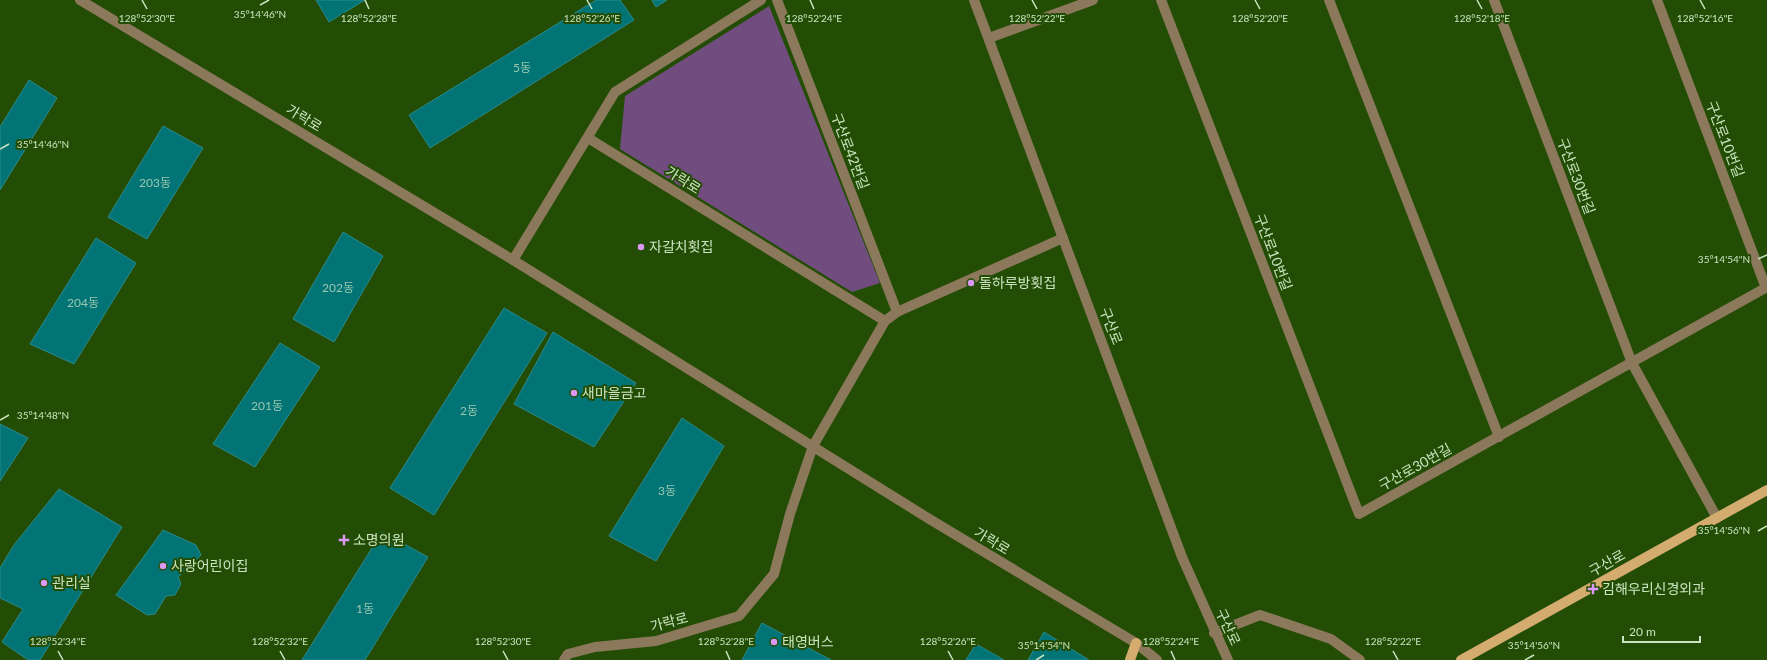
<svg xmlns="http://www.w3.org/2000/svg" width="1767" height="660" font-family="Lato,'Noto Sans KR',sans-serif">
	<rect width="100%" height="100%" fill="#234d05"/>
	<path fill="#714d7f" d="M769,6L880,283L852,292L620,149L625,96Z"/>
	<g fill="#027476" stroke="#2a8a8b">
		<path d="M316,0H365L329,22Z"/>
		<path d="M596,0H620L634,20L430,148L409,115Z"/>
		<path d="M652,0H667L656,7Z"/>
		<path d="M29,80L57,98L0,190V127Z"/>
		<path d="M163,126L203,148L147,239L108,217Z"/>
		<path d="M343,232L383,256L334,342L293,319Z"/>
		<path d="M96,238L136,263L74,364L30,344Z"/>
		<path d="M504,308L547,333L434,515L390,488Z"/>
		<path d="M553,332L636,383L594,447L514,404Z"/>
		<path d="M280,343L320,367L255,467L213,444Z"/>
		<path d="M682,418L724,446L656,561L609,536Z"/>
		<path d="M0,424L28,438L0,481Z"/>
		<path d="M59,489L122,527L40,660H28L2,642L23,609L0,598V568L14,545Z"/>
		<path d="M163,530L196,545L201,555L178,577L181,584L175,595L166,596L155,614L147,615L116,595Z"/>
		<path d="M382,532L428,557L365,660H302Z"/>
		<path d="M762,623L831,660H742Z"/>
		<path d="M1044,632L1089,660H1028Z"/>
		<path d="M976,644L1004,660H966Z"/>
	</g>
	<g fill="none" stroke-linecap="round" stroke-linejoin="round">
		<g stroke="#8c785b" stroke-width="10">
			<path d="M80,0L513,260L931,520L1136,643L1157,660"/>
			<path d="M777,0L897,312"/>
			<path d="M974,0L1182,557L1228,660"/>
			<path d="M1161,0L1359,514L1767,287"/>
			<path d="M1329,0L1499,437"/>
			<path d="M1494,0L1632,363L1717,518"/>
			<path d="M1657,0L1766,288"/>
			<path d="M989,38L1093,0"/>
			<path d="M588,138L885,321"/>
			<path d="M513,260L615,92L761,0"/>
			<path d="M1214,633L1260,615L1331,639L1360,660"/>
			<path d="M564,660L568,654L595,647L656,641L739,616L774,574L790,514L813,446L885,321L897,312L1063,238"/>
		</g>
		<g stroke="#d5ac6f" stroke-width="10">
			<path d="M1130,660L1136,643"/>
			<path d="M1461,660L1767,490"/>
		</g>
	</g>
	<path fill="none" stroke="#cbe4c1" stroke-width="1.5" d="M142,0L147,9M365,0L369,9M587,0L592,9M810,0L814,9M1032,0L1037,9M1255,0L1260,9M1477,0L1482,9M1700,0L1705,9M260,5L269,0M0,149L9,144M1758,259L1767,255M0,420L9,415M1758,531L1767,526M58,651L63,660M280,651L285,660M503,651L508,660M726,651L730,660M948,651L953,660M1171,651L1175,660M1393,651L1398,660M1036,660L1044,655M1525,660L1534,655"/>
	<g fill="#db99f5" stroke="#234d05" stroke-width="1.5">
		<circle cx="641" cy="247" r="4"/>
		<circle cx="971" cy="283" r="4"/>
		<circle cx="574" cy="393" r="4"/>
		<path d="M342 534h4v4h4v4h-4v4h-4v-4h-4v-4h4z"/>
		<circle cx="163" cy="566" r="4"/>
		<circle cx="44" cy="583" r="4"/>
		<path d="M1591 583h4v4h4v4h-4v4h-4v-4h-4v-4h4z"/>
		<circle cx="774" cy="642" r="4"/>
	</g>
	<g text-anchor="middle" stroke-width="4" stroke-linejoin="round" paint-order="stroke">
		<g font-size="12" fill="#99c8ae">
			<text x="522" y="72">5동</text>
			<text x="155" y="187">203동</text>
			<text x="338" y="292">202동</text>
			<text x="83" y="307">204동</text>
			<text x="267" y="410">201동</text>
			<text x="469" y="415">2동</text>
			<text x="667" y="495">3동</text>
			<text x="365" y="613">1동</text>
		</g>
		<g font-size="14" fill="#cbe4c1" stroke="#234d05">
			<text transform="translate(304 118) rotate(31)" y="5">가락로</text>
			<text transform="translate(1725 139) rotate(69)" y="5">구산로10번길</text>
			<text transform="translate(850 151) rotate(69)" y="5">구산로42번길</text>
			<text transform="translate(1576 176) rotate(69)" y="5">구산로30번길</text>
			<text transform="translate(683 180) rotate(32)" y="5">가락로</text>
			<text transform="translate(1273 252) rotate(69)" y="5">구산로10번길</text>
			<text transform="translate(1111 326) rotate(69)" y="5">구산로</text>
			<text transform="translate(1415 467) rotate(-29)" y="5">구산로30번길</text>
			<text transform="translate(992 541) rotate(31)" y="5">가락로</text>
			<text transform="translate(1607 563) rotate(-29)" y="5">구산로</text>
			<text transform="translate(669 622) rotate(-15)" y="5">가락로</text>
			<text transform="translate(1228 627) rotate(65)" y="5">구산로</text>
		</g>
		<g font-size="14" fill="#cbe4c1" stroke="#234d05" text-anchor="start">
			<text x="649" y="252">자갈치횟집</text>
			<text x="979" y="288">돌하루방횟집</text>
			<text x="582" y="398">새마을금고</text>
			<text x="353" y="545">소명의원</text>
			<text x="171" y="571">사랑어린이집</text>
			<text x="52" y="588">관리실</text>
			<text x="1602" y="594">김해우리신경외과</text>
			<text x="782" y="647">태영버스</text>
		</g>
	</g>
	<g font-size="10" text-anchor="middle" fill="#cbe4c1" stroke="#234d05" stroke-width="4" stroke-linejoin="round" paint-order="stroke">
		<text x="260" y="18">35°14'46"N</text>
		<text x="147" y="22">128°52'30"E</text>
		<text x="369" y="22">128°52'28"E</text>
		<text x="592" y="22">128°52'26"E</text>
		<text x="814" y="22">128°52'24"E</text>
		<text x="1037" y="22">128°52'22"E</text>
		<text x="1260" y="22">128°52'20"E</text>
		<text x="1482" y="22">128°52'18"E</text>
		<text x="1705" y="22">128°52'16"E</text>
		<text x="43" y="148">35°14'46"N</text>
		<text x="1724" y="263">35°14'54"N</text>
		<text x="43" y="419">35°14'48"N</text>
		<text x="1724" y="534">35°14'56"N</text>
		<text x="58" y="645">128°52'34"E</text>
		<text x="280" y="645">128°52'32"E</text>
		<text x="503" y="645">128°52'30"E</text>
		<text x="726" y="645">128°52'28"E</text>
		<text x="948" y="645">128°52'26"E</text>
		<text x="1171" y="645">128°52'24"E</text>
		<text x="1393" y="645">128°52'22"E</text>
		<text x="1044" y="649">35°14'54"N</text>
		<text x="1534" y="649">35°14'56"N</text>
	</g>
	<path d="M1623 636v6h77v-6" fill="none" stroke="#cbe4c1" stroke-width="2"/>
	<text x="1629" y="636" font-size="12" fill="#cbe4c1" stroke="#234d05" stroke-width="3" paint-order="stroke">20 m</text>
</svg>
